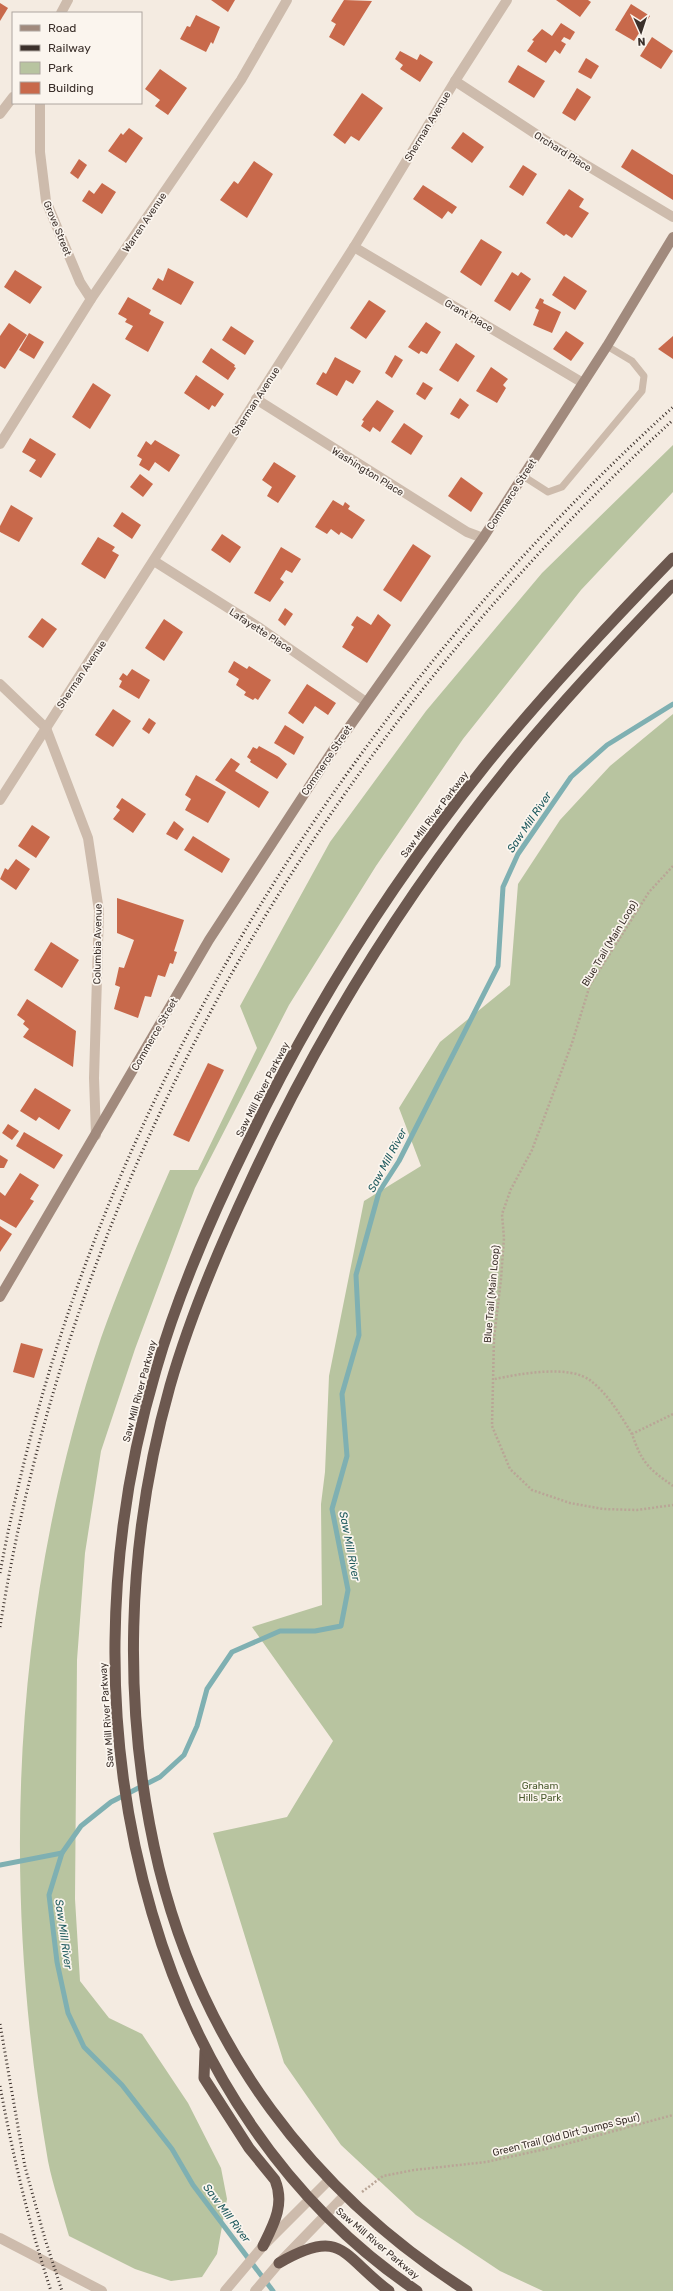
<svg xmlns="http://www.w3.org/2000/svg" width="673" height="2291" font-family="Rubik,sans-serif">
	<rect width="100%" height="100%" fill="#f4ebe1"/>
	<g fill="#b8c4a0">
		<path d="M673,445V492L581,590L463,739L376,866L289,1005L195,1188L135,1349L101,1451L85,1553L77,1660L75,1899L80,1981L109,2018L142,2034L188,2103L221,2168L227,2199L217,2254L202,2277L171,2281L135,2269L69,2236C62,2211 53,2186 48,2161C0,1886 11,1604 101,1338C121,1281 146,1225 170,1170H198L257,1048L240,1006L330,842L426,711L542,573Z"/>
		<path d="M673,714V2291H543L500,2271L416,2215L341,2145L284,2063L213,1833L287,1817L333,1741L252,1627L322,1605L321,1504L325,1472L329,1376L364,1201L421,1166L399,1108L440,1042L510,985L518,884L560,820L610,766Z"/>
	</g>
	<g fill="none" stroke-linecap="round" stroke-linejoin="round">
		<g stroke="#7fb0b2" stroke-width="5">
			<path d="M0,1865L62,1853"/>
			<path d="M273,2291L193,2185L172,2149L122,2085L84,2047L68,2013L57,1962L49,1895L62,1853L81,1826L111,1802L160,1777L184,1755L197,1726L207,1689L232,1652L280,1631H315L341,1626L348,1590L332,1509L347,1456L342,1394L359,1335L356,1275L379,1192L399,1161L498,966L503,887L518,854L571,777L607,745L673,704"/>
		</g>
	</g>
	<g fill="#c8694b">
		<path d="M211,0H235L228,12Z"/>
		<path d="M344,0L372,1L344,46L329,37L336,24L331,21Z"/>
		<path d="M556,0H588L591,2L580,17Z"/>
		<path d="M0,3L8,8L0,21Z"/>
		<path d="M631,4L650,16L634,41L615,30Z"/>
		<path d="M196,15L220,27L213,44L211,42L206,52L180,39L187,26L190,27Z"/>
		<path d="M561,23L575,32L570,40L564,37L561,41L566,44L560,54L555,50L546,63L527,51L534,41L532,40L542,29L552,36Z"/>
		<path d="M652,37L673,51L661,69L640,56Z"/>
		<path d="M400,51L417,60L420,54L433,62L420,82L400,69L403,65L395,59Z"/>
		<path d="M586,58L599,66L591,79L578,72Z"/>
		<path d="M518,65L545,81L534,98L508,82Z"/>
		<path d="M160,69L187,88L168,115L155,106L160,100L145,89Z"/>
		<path d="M577,88L591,97L575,121L562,113Z"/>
		<path d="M362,93L383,108L359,141L351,136L345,144L333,135Z"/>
		<path d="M129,128L143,138L126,163L108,151L121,133L123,135Z"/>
		<path d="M463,132L484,147L472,163L451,148Z"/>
		<path d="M632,149L673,175V200L621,167Z"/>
		<path d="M79,159L87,165L78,179L70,173Z"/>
		<path d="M254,161L273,174L247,218L220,200L234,181L238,184Z"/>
		<path d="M523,165L537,174L523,196L509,187Z"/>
		<path d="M102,183L116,192L102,214L82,201L89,190L94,194Z"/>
		<path d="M423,185L457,207L452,214L448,211L442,219L413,199Z"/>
		<path d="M569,189L584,199L579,207L589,213L572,238L566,234L564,236L546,223Z"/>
		<path d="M481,239L502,252L481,286L460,272Z"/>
		<path d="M168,268L194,282L181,305L152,289L158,278L163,281Z"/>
		<path d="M15,270L42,287L30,304L4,287Z"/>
		<path d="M512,272L518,276L521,272L531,279L510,311L494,301Z"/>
		<path d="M564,276L587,291L575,310L552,295Z"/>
		<path d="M128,297L151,310L149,314L164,322L148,352L125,339L133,326L125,322L127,319L118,314Z"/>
		<path d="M540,298L544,300L543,303L561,312L552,333L533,325L539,310L535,308Z"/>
		<path d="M369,300L386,311L366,339L350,328Z"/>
		<path d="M426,322L441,332L427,354L421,351L419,354L408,347Z"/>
		<path d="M9,323L27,335L5,369L0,366V336Z"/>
		<path d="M231,326L254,341L245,355L222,340Z"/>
		<path d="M566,331L584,343L571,361L553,349Z"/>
		<path d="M29,333L44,342L34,359L19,350Z"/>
		<path d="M673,336V359L658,349Z"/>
		<path d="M456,343L475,356L458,382L439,370Z"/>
		<path d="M211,348L235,365L234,367L236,368L228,380L202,362Z"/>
		<path d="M395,355L403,360L392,378L385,373Z"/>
		<path d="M335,357L361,371L353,384L346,380L337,396L316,384L323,372L326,374Z"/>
		<path d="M491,367L508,379L503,385L506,388L497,403L476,391Z"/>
		<path d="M196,375L224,394L215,407L212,405L209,410L184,393Z"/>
		<path d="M423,382L433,388L425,400L416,394Z"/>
		<path d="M93,383L111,395L90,429L72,417Z"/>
		<path d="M460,398L469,405L459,419L450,414Z"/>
		<path d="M377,400L394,411L380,432L373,427L370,432L361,426L364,421L362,420Z"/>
		<path d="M404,423L423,436L411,455L391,442Z"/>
		<path d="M30,438L56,454L41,478L29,471L36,460L22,452Z"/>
		<path d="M155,440L180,455L169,472L155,462L149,471L139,465L142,459L137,456L146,441L151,445Z"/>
		<path d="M274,462L296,476L278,503L267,496L272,487L262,480Z"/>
		<path d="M140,474L153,484L143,497L130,487Z"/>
		<path d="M461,477L483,493L471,512L448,496Z"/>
		<path d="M333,500L343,506L345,502L350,506L348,509L365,520L352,539L341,532L339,535L331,529L327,534L315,527Z"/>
		<path d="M11,505L33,518L19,542L0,532V526Z"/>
		<path d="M122,512L141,525L132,539L113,526Z"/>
		<path d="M222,534L241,547L230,563L211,550Z"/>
		<path d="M98,537L115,547L112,551L119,555L105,579L81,564Z"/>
		<path d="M413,544L431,556L401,602L383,590Z"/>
		<path d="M281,547L301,559L292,573L286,570L280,579L284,582L270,602L254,593Z"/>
		<path d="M285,608L293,614L285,626L278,620Z"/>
		<path d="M378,614L391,625L367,663L342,647L354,627L351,625L357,616L371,625Z"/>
		<path d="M42,618L57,629L43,648L28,637Z"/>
		<path d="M164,619L183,632L164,661L145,648Z"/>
		<path d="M234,661L247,669L249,666L271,680L258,700L255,698L253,700L244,695L246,692L236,685L239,679L228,672Z"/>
		<path d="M132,669L150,680L139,699L119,687L122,681L119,679L123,673L127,676Z"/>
		<path d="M307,684L336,703L328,715L315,706L303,724L288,713Z"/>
		<path d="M113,709L131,721L113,747L95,735Z"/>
		<path d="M149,718L156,723L149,734L142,729Z"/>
		<path d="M285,725L304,737L294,755L274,743Z"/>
		<path d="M259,746L279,757L287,764L277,779L250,762L251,760L247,757L253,747L257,749Z"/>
		<path d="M231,758L240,764L235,771L269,792L259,808L215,780Z"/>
		<path d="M196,775L226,792L208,823L185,810L191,799L185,795Z"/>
		<path d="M122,798L146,814L133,833L113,819L120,810L116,807Z"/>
		<path d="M174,821L184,829L177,840L166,834Z"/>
		<path d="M32,825L50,837L36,858L18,846Z"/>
		<path d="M193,836L230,859L222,873L184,850Z"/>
		<path d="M16,859L30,869L16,890L0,879L5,868L8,870Z"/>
		<path d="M117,898L184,920L174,951L177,952L173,964L170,963L165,977L158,975L151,997L145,996L138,1018L114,1009L120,987L115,985L119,967L124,968L134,940L117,933Z"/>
		<path d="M51,942L79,960L62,988L34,970Z"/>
		<path d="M27,999L76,1031L73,1067L23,1037L29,1029L23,1024L25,1021L17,1015Z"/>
		<path d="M208,1063L224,1070L189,1142L173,1135Z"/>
		<path d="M35,1088L71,1110L59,1130L39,1117L36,1121L20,1111Z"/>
		<path d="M8,1124L19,1131L12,1140L2,1133Z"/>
		<path d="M24,1132L63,1155L54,1169L16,1146Z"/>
		<path d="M0,1155L8,1160L4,1168H0Z"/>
		<path d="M20,1173L39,1185L30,1199L34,1201L16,1228L0,1219V1192L5,1196Z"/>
		<path d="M0,1226L12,1234L0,1252Z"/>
		<path d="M21,1343L43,1349L34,1378L13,1372Z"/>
	</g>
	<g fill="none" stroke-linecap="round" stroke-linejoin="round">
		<g stroke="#b9a596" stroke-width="2.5" stroke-dasharray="2 2" stroke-linecap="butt">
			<path d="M673,866L649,892L590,985L572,1043L532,1150L511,1189L502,1214L504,1238L501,1279L494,1338L492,1426L510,1469L532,1490L570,1503L603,1509L637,1510L673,1505"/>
			<path d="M495,1379C519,1374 570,1364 591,1381C608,1394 621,1416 632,1434"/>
			<path d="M673,1414L632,1434C642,1463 648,1468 673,1486"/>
			<path d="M362,2192L383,2176L414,2170L486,2162L555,2147L673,2115"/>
		</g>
		<path stroke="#cdbbac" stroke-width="7" d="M523,476L548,492L562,487L642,391L644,376L632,361L607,346"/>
		<g stroke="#cdbbac" stroke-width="10">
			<path d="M61,13L68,0"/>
			<path d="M455,81L551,144L673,217"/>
			<path d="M40,103V152L46,201L80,282L91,299"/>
			<path d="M0,114L13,97"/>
			<path d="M354,247L583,383"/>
			<path d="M256,399L467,532L483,538"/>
			<path d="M0,444L91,299L241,80L287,0"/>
			<path d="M154,561L260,628L366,702"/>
			<path d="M0,684L46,728L88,838L99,911L94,1078L96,1135"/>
			<path d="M0,800L354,247L455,81L507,0"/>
		</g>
		<g stroke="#cdbbac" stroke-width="10">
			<path d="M0,2238L102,2291"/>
			<path d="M225,2291L263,2246L329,2180"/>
			<path d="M255,2291L279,2263L344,2196"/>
		</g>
		<path stroke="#a18a7d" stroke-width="10" d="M0,1297L209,940L335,747L483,538L607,346L673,237"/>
		<g stroke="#6c584f" stroke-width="11">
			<path d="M205,2051L204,2078L249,2148L275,2180C285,2204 274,2224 263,2246"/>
			<path d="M279,2263C343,2226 342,2256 389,2291"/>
			<path d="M417,2291C285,2202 196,2064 152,1913C100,1737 104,1546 156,1370C179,1290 213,1213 250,1138C314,1005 393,881 485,766C544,693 608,625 673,558"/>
			<path d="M467,2291C311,2192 203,2047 159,1868C121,1710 126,1542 170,1386C190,1316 219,1248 250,1182C321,1028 411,885 519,754C568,695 620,640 673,585"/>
		</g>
		<g stroke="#3b302b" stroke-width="3" stroke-dasharray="1 3" stroke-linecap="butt">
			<path d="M0,1573C83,1124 338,711 673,407"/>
			<path d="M0,1627C74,1162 329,735 673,420"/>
			<path d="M0,2024L25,2167L45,2239L62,2291"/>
			<path d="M0,2086C13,2156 29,2224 51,2291"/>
		</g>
	</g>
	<g text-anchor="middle" stroke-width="3.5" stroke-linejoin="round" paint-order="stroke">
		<g font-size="10" fill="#3b302b" stroke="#fbf5ee">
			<text transform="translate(427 126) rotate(-59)" y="4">Sherman Avenue</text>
			<text transform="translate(563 151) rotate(32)" y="4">Orchard Place</text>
			<text transform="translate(144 222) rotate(-56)" y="4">Warren Avenue</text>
			<text transform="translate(58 228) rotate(68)" y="4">Grove Street</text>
			<text transform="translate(469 315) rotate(30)" y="4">Grant Place</text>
			<text transform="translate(255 401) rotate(-57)" y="4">Sherman Avenue</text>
			<text transform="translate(368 471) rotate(32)" y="4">Washington Place</text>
			<text transform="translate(511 494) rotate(-57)" y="4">Commerce Street</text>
			<text transform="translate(261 630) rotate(33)" y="4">Lafayette Place</text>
			<text transform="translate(81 674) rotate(-56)" y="4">Sherman Avenue</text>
			<text transform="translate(326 760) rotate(-56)" y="4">Commerce Street</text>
			<text transform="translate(434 814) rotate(-53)" y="4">Saw Mill River Parkway</text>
			<text transform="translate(609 943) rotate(-59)" y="4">Blue Trail (Main Loop)</text>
			<text transform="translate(97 944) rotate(-89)" y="4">Columbia Avenue</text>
			<text transform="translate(154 1034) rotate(-60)" y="4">Commerce Street</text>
			<text transform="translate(262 1089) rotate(-63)" y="4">Saw Mill River Parkway</text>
			<text transform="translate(491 1294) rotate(-85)" y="4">Blue Trail (Main Loop)</text>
			<text transform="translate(139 1391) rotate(-75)" y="4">Saw Mill River Parkway</text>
			<text transform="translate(106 1715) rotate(-94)" y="4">Saw Mill River Parkway</text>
			<text transform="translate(566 2134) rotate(-14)" y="4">Green Trail (Old Dirt Jumps Spur)</text>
			<text transform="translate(378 2243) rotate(40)" y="4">Saw Mill River Parkway</text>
		</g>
		<g font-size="10" fill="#4a5a2e" stroke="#fbf5ee">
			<text x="540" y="1789">Graham<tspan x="540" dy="12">Hills Park</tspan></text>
		</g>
		<g font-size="11" font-style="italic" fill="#1f5a5e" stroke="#fbf5ee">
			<text transform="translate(529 822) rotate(-56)" y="4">Saw Mill River</text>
			<text transform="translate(387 1160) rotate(-62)" y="4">Saw Mill River</text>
			<text transform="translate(350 1546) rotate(79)" y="4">Saw Mill River</text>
			<text transform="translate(64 1934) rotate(82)" y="4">Saw Mill River</text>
			<text transform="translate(227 2213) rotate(53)" y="4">Saw Mill River</text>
		</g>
	</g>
	<rect x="12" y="12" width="130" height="92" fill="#fbf5ee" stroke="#aea6a0"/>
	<rect x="20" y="25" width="20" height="6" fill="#a18a7d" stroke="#aea6a0"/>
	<text x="48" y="32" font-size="12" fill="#3b302b">Road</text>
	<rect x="20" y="45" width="20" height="6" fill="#3b302b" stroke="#aea6a0"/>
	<text x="48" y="52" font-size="12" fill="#3b302b">Railway</text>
	<rect x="20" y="62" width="20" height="12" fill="#b8c4a0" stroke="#aea6a0"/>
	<text x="48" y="72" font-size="12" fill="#3b302b">Park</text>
	<rect x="20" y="82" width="20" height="12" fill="#c8694b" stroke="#aea6a0"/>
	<text x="48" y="92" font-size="12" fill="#3b302b">Building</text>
	<g transform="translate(641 32) rotate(177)" stroke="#fbf5ee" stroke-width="3" paint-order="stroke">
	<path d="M0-3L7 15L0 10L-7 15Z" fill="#3b302b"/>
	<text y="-6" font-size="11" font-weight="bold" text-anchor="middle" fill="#3b302b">N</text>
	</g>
</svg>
